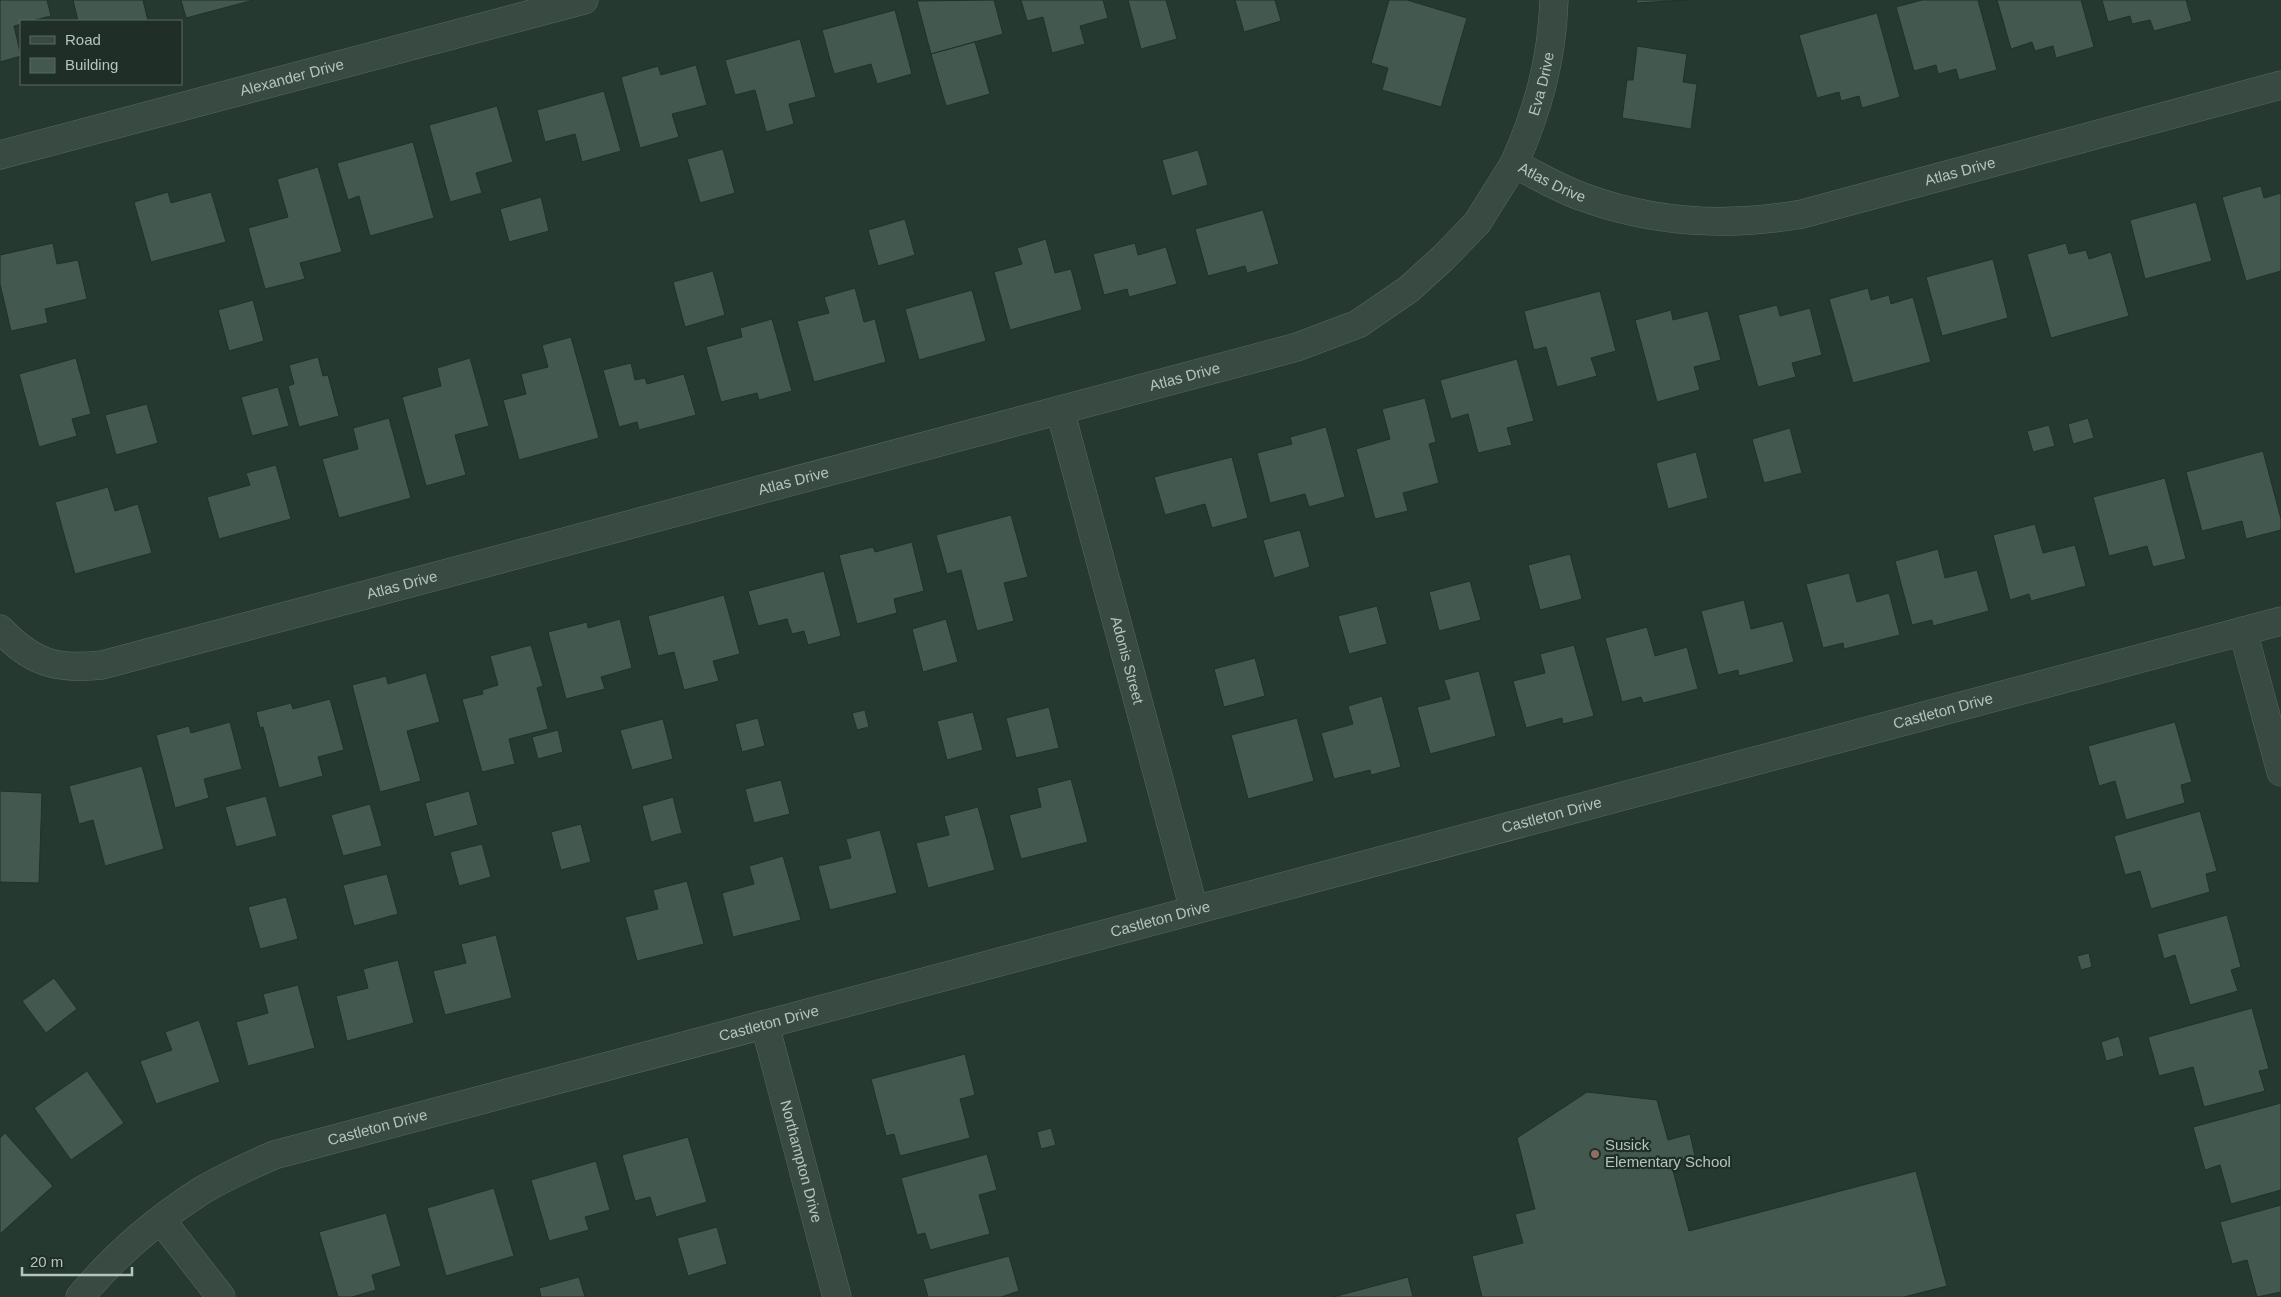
<svg xmlns="http://www.w3.org/2000/svg" width="2281" height="1297" font-family="Arial,sans-serif">
	<rect width="100%" height="100%" fill="#263930"/>
	<g fill="#43594f" stroke="#203129">
		<path d="M0,0H47L51,16L31,21H21V24L14,26L21,56L0,62Z"/>
		<path d="M73,0H143L148,21H78Z"/>
		<path d="M181,0H254L186,18Z"/>
		<path d="M994,0L1003,34L931,54L917,1Z"/>
		<path d="M1021,0H1103L1108,18L1080,26L1085,44L1052,53L1043,17L1027,21Z"/>
		<path d="M1128,0H1166L1177,39L1141,49Z"/>
		<path d="M1235,0H1275L1281,21L1244,32Z"/>
		<path d="M1389,0H1407L1467,18L1441,107L1382,90L1388,68L1371,63Z"/>
		<path d="M1636,0H1687L1637,3Z"/>
		<path d="M1922,0H1978L1997,70L1959,80L1956,69L1938,74L1936,65L1914,71L1896,7Z"/>
		<path d="M1997,0H2081L2094,47L2056,58L2053,46L2035,51L2032,42L2011,49Z"/>
		<path d="M2102,0H2186L2192,21L2154,31L2150,20L2132,24L2130,16L2108,22Z"/>
		<path d="M895,10L912,74L877,84L871,64L834,74L822,30Z"/>
		<path d="M1877,13L1900,97L1862,108L1859,96L1841,101L1839,92L1817,98L1799,35Z"/>
		<path d="M800,39L816,97L789,104L794,124L766,132L755,90L735,95L725,60Z"/>
		<path d="M975,42L990,94L946,106L931,54Z"/>
		<path d="M1637,46L1687,54L1683,82L1697,84L1691,129L1622,118L1627,80H1633Z"/>
		<path d="M696,65L707,105L672,114L679,137L640,148L621,77L658,66L661,75Z"/>
		<path d="M604,91L621,151L582,162L575,134L545,142L537,110Z"/>
		<path d="M497,106L513,162L476,173L482,193L450,202L429,125Z"/>
		<path d="M413,142L434,218L370,236L359,196L348,200L337,163Z"/>
		<path d="M723,149L735,193L700,203L687,159Z"/>
		<path d="M1198,150L1208,185L1172,196L1162,160Z"/>
		<path d="M318,167L342,252L300,263L305,279L265,289L248,228L288,217L277,179Z"/>
		<path d="M2261,186L2264,198L2281,193V271L2246,281L2222,197Z"/>
		<path d="M168,192L171,203L211,192L226,242L151,262L134,202Z"/>
		<path d="M541,197L549,231L509,242L500,209Z"/>
		<path d="M2196,202L2212,261L2145,279L2130,220Z"/>
		<path d="M1263,210L1279,264L1247,273L1245,266L1208,276L1195,229Z"/>
		<path d="M905,219L915,255L878,266L868,230Z"/>
		<path d="M1046,239L1055,273L1071,269L1082,310L1010,330L994,272L1022,264L1017,248Z"/>
		<path d="M53,243L57,264L78,260L87,299L45,309L48,323L11,331L0,284V255Z"/>
		<path d="M1135,243L1138,255L1166,247L1177,284L1129,297L1127,289L1104,295L1093,254Z"/>
		<path d="M2066,243L2069,254L2086,250L2089,259L2111,252L2129,316L2051,338L2027,254Z"/>
		<path d="M1993,259L2008,318L1942,336L1926,277Z"/>
		<path d="M713,271L725,315L685,327L673,282Z"/>
		<path d="M855,288L864,322L875,319L886,362L814,382L797,321L829,313L824,297Z"/>
		<path d="M1868,288L1871,300L1889,295L1891,304L1913,297L1931,362L1853,383L1829,299Z"/>
		<path d="M972,290L986,341L919,360L905,309Z"/>
		<path d="M1600,291L1616,351L1591,358L1597,376L1557,387L1546,347L1534,350L1524,311Z"/>
		<path d="M253,300L264,341L229,351L218,310Z"/>
		<path d="M1777,305L1780,316L1810,308L1822,355L1792,363L1796,377L1758,387L1738,315Z"/>
		<path d="M1671,310L1673,320L1708,311L1721,360L1694,367L1700,390L1657,402L1635,320Z"/>
		<path d="M772,319L792,391L759,400L757,393L721,402L706,347L742,337L740,328Z"/>
		<path d="M571,337L599,438L519,460L503,400L526,394L521,374L548,367L542,345Z"/>
		<path d="M318,357L323,376L328,375L339,416L299,427L288,386L294,384L289,365Z"/>
		<path d="M76,358L91,414L72,419L77,436L39,447L19,374Z"/>
		<path d="M470,358L489,426L455,435L466,475L426,486L402,397L441,386L437,368Z"/>
		<path d="M1517,359L1534,421L1507,428L1512,445L1478,453L1468,414L1451,419L1440,380Z"/>
		<path d="M631,363L635,380L645,378L647,384L684,374L696,415L639,430L637,422L619,427L603,370Z"/>
		<path d="M278,387L289,426L252,436L241,397Z"/>
		<path d="M1425,398L1436,442L1429,444L1439,483L1403,493L1408,511L1375,519L1356,449L1390,439L1382,409Z"/>
		<path d="M147,404L158,443L116,455L105,415Z"/>
		<path d="M389,418L411,498L339,518L322,459L358,449L353,428Z"/>
		<path d="M2088,418L2094,438L2073,444L2068,424Z"/>
		<path d="M2049,425L2055,446L2033,452L2027,431Z"/>
		<path d="M1326,427L1345,497L1309,507L1305,494L1270,503L1257,453L1292,444L1290,437Z"/>
		<path d="M1790,428L1802,473L1764,483L1752,439Z"/>
		<path d="M2263,451L2281,519V530L2246,539L2242,521L2202,531L2186,472Z"/>
		<path d="M1696,452L1708,498L1668,509L1656,463Z"/>
		<path d="M1232,457L1248,518L1212,528L1205,504L1165,515L1154,477Z"/>
		<path d="M276,465L291,519L219,539L207,497L250,485L246,473Z"/>
		<path d="M2165,478L2186,559L2153,567L2147,546L2109,556L2093,497Z"/>
		<path d="M108,487L115,511L138,504L152,553L75,574L55,502Z"/>
		<path d="M1011,515L1028,577L1004,583L1014,621L977,631L961,570L947,574L936,535Z"/>
		<path d="M2035,524L2043,553L2075,545L2086,586L2031,601L2029,594L2010,600L1993,535Z"/>
		<path d="M1300,530L1310,567L1274,578L1263,540Z"/>
		<path d="M912,542L924,591L894,599L897,613L857,624L839,555L873,547L875,552Z"/>
		<path d="M1938,549L1945,578L1977,570L1989,611L1933,626L1932,620L1912,625L1895,561Z"/>
		<path d="M1570,554L1582,599L1540,610L1528,565Z"/>
		<path d="M824,571L841,636L808,645L804,631L792,634L787,619L758,626L748,591Z"/>
		<path d="M1849,573L1857,602L1889,593L1900,635L1844,649L1843,643L1823,648L1806,584Z"/>
		<path d="M1470,581L1481,620L1439,631L1429,592Z"/>
		<path d="M724,595L740,654L713,661L719,681L684,690L674,652L658,656L648,616Z"/>
		<path d="M1744,600L1751,629L1783,621L1794,662L1739,676L1738,670L1718,675L1701,611Z"/>
		<path d="M1377,606L1387,644L1349,654L1338,616Z"/>
		<path d="M620,619L632,668L601,677L605,689L566,699L548,632L587,622L588,628Z"/>
		<path d="M946,619L958,662L923,672L912,629Z"/>
		<path d="M1647,627L1655,656L1687,647L1698,689L1643,703L1641,697L1622,702L1605,638Z"/>
		<path d="M531,645L543,686L537,688L548,729L509,739L515,764L482,772L462,699L483,694L482,690L498,685L490,656Z"/>
		<path d="M1574,645L1594,716L1563,724L1562,718L1526,728L1513,681L1545,673L1540,654Z"/>
		<path d="M1255,658L1265,696L1224,707L1214,669Z"/>
		<path d="M1479,671L1496,736L1430,754L1417,707L1450,699L1444,680Z"/>
		<path d="M426,673L440,722L407,731L421,781L380,792L352,685L386,676L388,684Z"/>
		<path d="M1382,696L1401,767L1371,775L1370,770L1334,779L1321,733L1353,724L1348,706Z"/>
		<path d="M330,699L344,750L318,757L323,776L279,788L263,727L260,728L256,712L291,703L293,709Z"/>
		<path d="M1049,707L1059,748L1016,758L1006,718Z"/>
		<path d="M865,710L869,727L857,730L852,713Z"/>
		<path d="M973,712L983,750L947,760L937,721Z"/>
		<path d="M758,718L765,746L742,752L735,724Z"/>
		<path d="M1297,718L1314,781L1248,799L1231,735Z"/>
		<path d="M663,719L673,759L632,770L620,730Z"/>
		<path d="M230,722L242,769L204,779L209,798L175,808L156,735L189,726L191,733Z"/>
		<path d="M2175,722L2192,782L2181,785L2185,803L2126,820L2115,781L2099,786L2088,746Z"/>
		<path d="M558,730L563,752L538,759L532,737Z"/>
		<path d="M142,766L164,849L105,866L93,820L79,824L69,786Z"/>
		<path d="M1071,779L1088,842L1021,859L1009,815L1041,807L1037,788Z"/>
		<path d="M781,780L790,814L754,823L745,789Z"/>
		<path d="M0,791L42,793L39,883L0,882Z"/>
		<path d="M469,791L478,825L434,837L425,803Z"/>
		<path d="M266,796L277,836L236,847L225,807Z"/>
		<path d="M673,797L682,833L651,842L642,806Z"/>
		<path d="M370,804L382,846L343,856L331,815Z"/>
		<path d="M978,807L995,870L928,888L916,843L949,835L944,816Z"/>
		<path d="M2200,811L2217,871L2206,874L2210,892L2151,909L2140,871L2125,875L2114,836Z"/>
		<path d="M581,824L591,862L561,870L551,832Z"/>
		<path d="M880,830L897,893L830,910L818,866L851,858L846,839Z"/>
		<path d="M482,844L491,877L459,886L450,852Z"/>
		<path d="M783,856L801,920L733,937L722,893L754,884L749,866Z"/>
		<path d="M387,874L398,914L354,926L343,885Z"/>
		<path d="M687,881L704,944L637,961L625,917L658,909L653,890Z"/>
		<path d="M286,897L298,939L260,949L248,907Z"/>
		<path d="M2227,915L2241,967L2231,970L2238,991L2190,1005L2175,955L2164,959L2157,934Z"/>
		<path d="M496,935L512,998L445,1015L433,971L466,963L461,944Z"/>
		<path d="M2089,953L2092,967L2081,970L2077,956Z"/>
		<path d="M398,960L414,1023L347,1041L336,996L368,988L363,969Z"/>
		<path d="M54,978L77,1009L46,1033L22,1001Z"/>
		<path d="M298,985L315,1048L248,1066L236,1022L268,1013L263,994Z"/>
		<path d="M2252,1008L2269,1069L2259,1071L2265,1091L2204,1107L2193,1067L2159,1076L2148,1037Z"/>
		<path d="M199,1020L220,1082L156,1104L140,1061L172,1050L165,1032Z"/>
		<path d="M2119,1036L2124,1056L2106,1061L2101,1042Z"/>
		<path d="M965,1054L975,1095L960,1099L970,1138L900,1156L894,1134L886,1136L871,1079Z"/>
		<path d="M87,1071L124,1123L71,1160L34,1108Z"/>
		<path d="M1587,1092L1657,1100L1668,1140L1690,1134L1695,1156L1671,1163L1689,1231L1916,1171L1947,1286L1904,1297H1482L1472,1256L1523,1243L1515,1214L1535,1209L1517,1138Z"/>
		<path d="M2281,1103V1190L2231,1204L2220,1165L2205,1170L2193,1127Z"/>
		<path d="M1051,1128L1056,1145L1041,1149L1037,1132Z"/>
		<path d="M5,1133L53,1186L0,1234V1138Z"/>
		<path d="M688,1137L707,1202L656,1217L650,1197L635,1201L622,1155Z"/>
		<path d="M987,1154L997,1190L979,1195L990,1234L930,1250L925,1233L917,1235L901,1178Z"/>
		<path d="M596,1161L610,1210L585,1217L589,1230L549,1241L531,1180Z"/>
		<path d="M494,1188L514,1256L446,1276L427,1208Z"/>
		<path d="M2281,1205V1292L2257,1297L2247,1260L2232,1264L2220,1222Z"/>
		<path d="M386,1213L401,1266L372,1275L376,1290L352,1297H338L319,1232Z"/>
		<path d="M717,1227L727,1264L688,1276L677,1238Z"/>
		<path d="M1009,1256L1019,1291L1001,1297H928L923,1279Z"/>
		<path d="M579,1277L585,1297H541L539,1288Z"/>
		<path d="M1408,1277L1413,1297H1333Z"/>
	</g>
	<g fill="none" stroke-linecap="round" stroke-linejoin="round">
		<g stroke="#576860" stroke-width="29">
			<g id="minor">
				<path id="s1" d="M0,155L584,0"/>
				<path id="s2" d="M1514,164C1538,110 1552,60 1554,0"/>
				<path id="s3" d="M1060,410L1194,910"/>
				<path id="s4" d="M0,629C32,663 56,670 102,665L1297,347L1358,324L1409,289L1443,258L1477,223L1514,164C1537,175 1559,189 1583,197C1653,223 1729,227 1802,214L2281,85"/>
				<path d="M2243,631L2281,772"/>
				<path id="s5" d="M765,1025L837,1297"/>
				<path d="M161,1220L221,1297"/>
				<path id="s6" d="M80,1297C114,1256 156,1220 201,1191C224,1177 249,1166 274,1155L2281,621"/>
			</g>
		</g>
		<use href="#minor" stroke="#394a42" stroke-width="28"/>
	</g>
	<circle fill="#8d6e63" stroke="#1f2f27" stroke-width="2" cx="1595" cy="1154" r="5"/>
	<g text-anchor="middle" stroke-width="4.5" stroke-linejoin="round" paint-order="stroke">
		<g font-size="15" fill="#b5c5be" stroke="#1f2f27">
			<text dy="5" stroke="none"><textPath href="#s1" startOffset="302">Alexander Drive</textPath></text>
			<text dy="5" stroke="none"><textPath href="#s2" startOffset="85">Eva Drive</textPath></text>
			<text dy="5" stroke="none"><textPath href="#s4" startOffset="2104">Atlas Drive</textPath></text>
			<text dy="5" stroke="none"><textPath href="#s4" startOffset="1684">Atlas Drive</textPath></text>
			<text dy="5" stroke="none"><textPath href="#s4" startOffset="1234">Atlas Drive</textPath></text>
			<text dy="5" stroke="none"><textPath href="#s4" startOffset="829">Atlas Drive</textPath></text>
			<text dy="5" stroke="none"><textPath href="#s4" startOffset="424">Atlas Drive</textPath></text>
			<text dy="5" stroke="none"><textPath href="#s3" startOffset="259">Adonis Street</textPath></text>
			<text dy="5" stroke="none"><textPath href="#s6" startOffset="1970">Castleton Drive</textPath></text>
			<text dy="5" stroke="none"><textPath href="#s6" startOffset="1565">Castleton Drive</textPath></text>
			<text dy="5" stroke="none"><textPath href="#s6" startOffset="1160">Castleton Drive</textPath></text>
			<text dy="5" stroke="none"><textPath href="#s6" startOffset="755">Castleton Drive</textPath></text>
			<text dy="5" stroke="none"><textPath href="#s6" startOffset="350">Castleton Drive</textPath></text>
			<text dy="5" stroke="none"><textPath href="#s5" startOffset="141">Northampton Drive</textPath></text>
		</g>
		<g font-size="15" fill="#b5c5be" stroke="#1f2f27" text-anchor="start">
			<text x="1605" y="1150">Susick<tspan x="1605" dy="17">Elementary School</tspan></text>
		</g>
	</g>
	<rect x="20" y="20" width="162" height="65" fill="#1f2f27" stroke="#5b6b63"/>
	<rect x="30" y="36" width="25" height="8" fill="#394a42" stroke="#5b6b63"/>
	<text x="65" y="45" font-size="15" fill="#b5c5be">Road</text>
	<rect x="30" y="58" width="25" height="15" fill="#43594f" stroke="#5b6b63"/>
	<text x="65" y="70" font-size="15" fill="#b5c5be">Building</text>
	<path d="M22 1267v8h110v-8" fill="none" stroke="#b5c5be" stroke-width="2.5"/>
	<text x="30" y="1267" font-size="15" fill="#b5c5be" stroke="#1f2f27" stroke-width="4" paint-order="stroke">20 m</text>
</svg>
